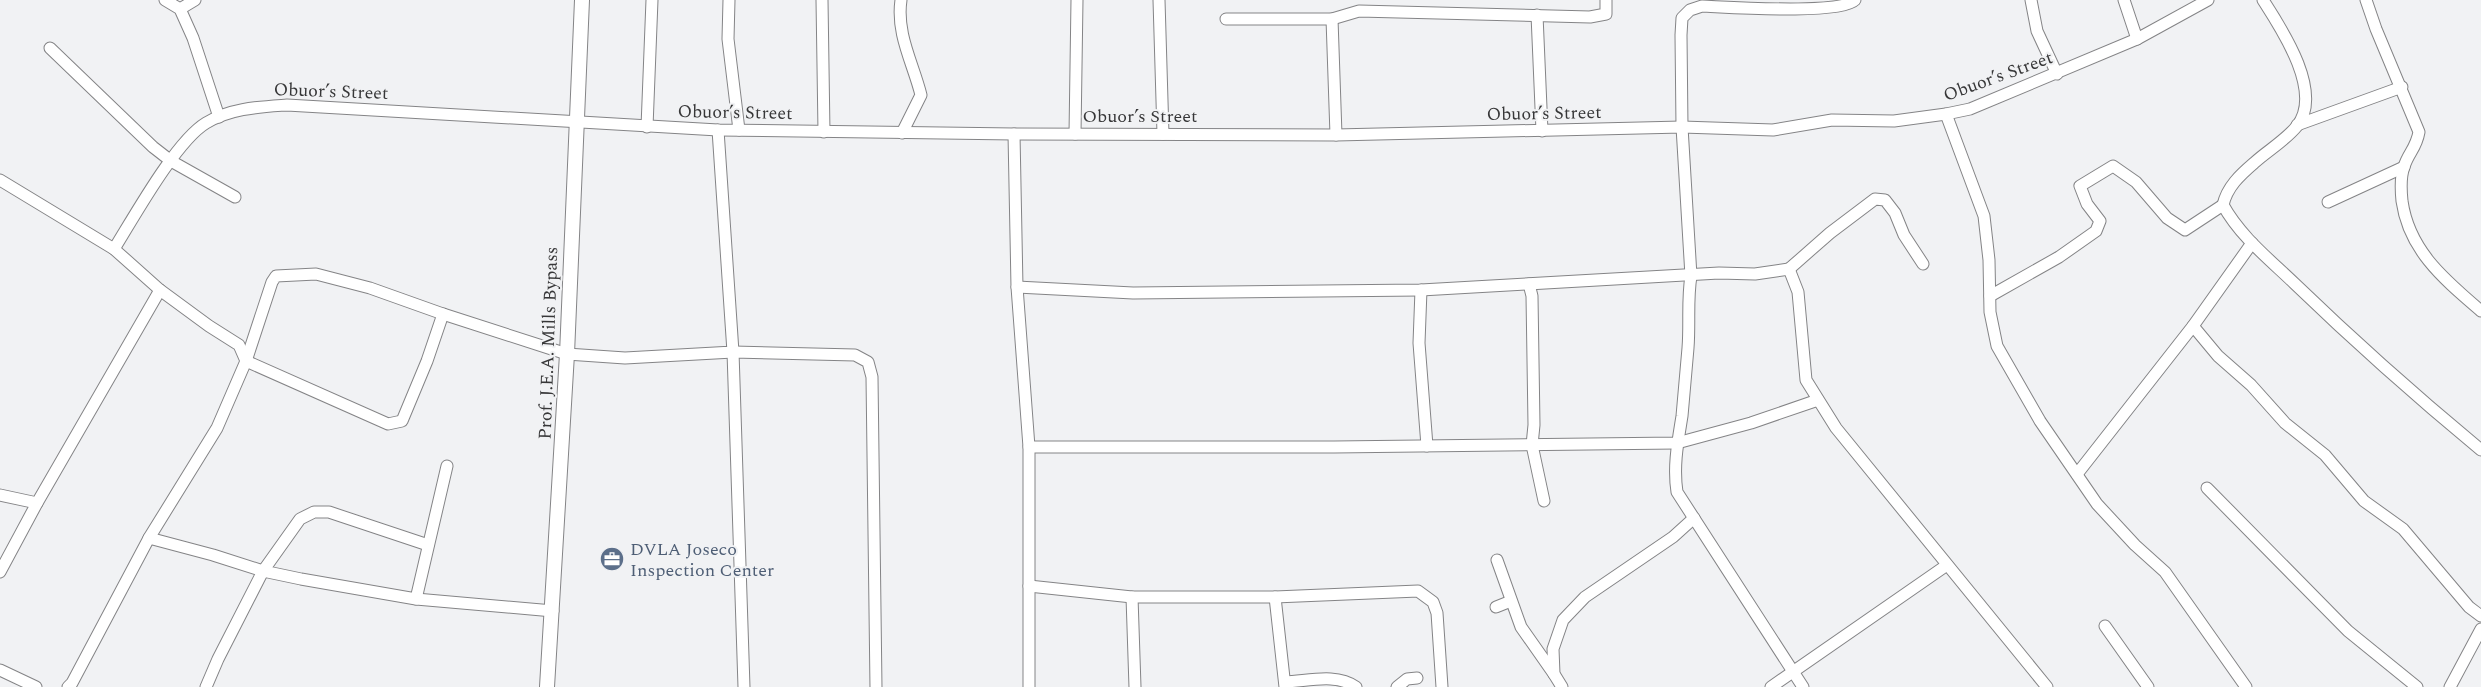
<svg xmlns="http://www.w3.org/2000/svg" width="2481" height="687" font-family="Spectral,serif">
	<rect width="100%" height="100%" fill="#f1f2f4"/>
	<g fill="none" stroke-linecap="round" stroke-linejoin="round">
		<g stroke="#848486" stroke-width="13">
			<g id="minor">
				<path d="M165,0L180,9L193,38L219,117"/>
				<path d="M729,0L728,39L739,130"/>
				<path d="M822,0L824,132"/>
				<path d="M901,0C896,34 913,63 921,95L902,133"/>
				<path d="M1159,0L1163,134"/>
				<path d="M2031,0L2037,31L2057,74"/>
				<path d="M2124,0L2137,39"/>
				<path d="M2263,0C2281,28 2324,92 2297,126C2286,140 2267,151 2254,163C2240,175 2227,187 2223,205C2240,236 2269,259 2294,283C2354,341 2417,397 2481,450"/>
				<path d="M2366,0L2376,29L2419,132C2416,149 2408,153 2404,167C2400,177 2401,191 2402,201C2409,251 2445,280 2481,311"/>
				<path d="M180,9L195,0"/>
				<path d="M1537,15L1542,131"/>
				<path d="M1226,19H1332L1359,11L1590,17L1606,14V0"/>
				<path d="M1332,19L1336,135"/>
				<path d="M50,48L153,147L171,161L235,197"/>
				<path d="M1946,114L1984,216L1989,260L1990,312L1997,346L2040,421L2097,504L2135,545L2165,572L2246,687"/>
				<path d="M2297,125L2402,87"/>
				<path d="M647,127L652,0"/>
				<path d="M1014,134L1017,287L1029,447V687"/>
				<path d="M1075,134L1077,0"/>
				<path d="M0,180L114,249L160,290L209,326L239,345L246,361L388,424L402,421L427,361L443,314"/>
				<path d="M2328,202L2404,167"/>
				<path d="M114,249C134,217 176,141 206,123C231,108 259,107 287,105L718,130L1014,134L1336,135L1682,127L1773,130L1832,120L1894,121L1946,114L1970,109L2137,39L2208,0"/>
				<path d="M1789,269L1830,233L1875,199L1885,200L1895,213L1904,235L1923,264"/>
				<path d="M1529,284L1532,296L1534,425L1532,445L1544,501"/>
				<path d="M1017,287L1133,293L1421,290L1719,273L1755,274L1789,269L1798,292L1806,380L1836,428L2047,687"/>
				<path d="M1421,290L1419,343L1427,446"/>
				<path d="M1990,296L2059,257L2096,231L2100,221L2087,204L2080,186L2113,166L2136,182L2167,218L2185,230L2223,205"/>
				<path d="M2193,326L2218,356L2251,385L2285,423L2325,455L2364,501L2403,529L2469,607L2481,616"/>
				<path d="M1029,447H1334L1677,443L1751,423L1818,400"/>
				<path d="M2077,474L2193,326L2252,243"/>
				<path d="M2207,488L2348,631L2417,687"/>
				<path d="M0,495L37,503L160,290"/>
				<path d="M149,538L213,555L263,571L301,579L416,599L553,611"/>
				<path d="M1497,560L1521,627L1554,674"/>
				<path d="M0,572L37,503"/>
				<path d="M1029,586L1132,597H1275L1418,591L1433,602L1437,613L1442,687"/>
				<path d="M1132,597L1135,687"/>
				<path d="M1275,597L1285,687"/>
				<path d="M416,599L447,466"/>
				<path d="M1496,607L1511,601"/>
				<path d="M2105,626L2148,687"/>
				<path d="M0,670L36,687"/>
				<path d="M1285,682C1309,681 1336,673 1356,687"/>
				<path d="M68,687L72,683L149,538L217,428L246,361L272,282L276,276L316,274L370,288L443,314L567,354L625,358L733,352L718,130"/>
				<path d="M206,687L218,659L263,571L300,519L314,512H329L428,545"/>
				<path d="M744,687L733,352L855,355L868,362L872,377L876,687"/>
				<path d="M1397,687L1407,679L1417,678"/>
				<path d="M1562,687L1554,674L1553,649L1563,620L1585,597L1673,537L1694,518"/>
				<path d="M1771,687L1947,565"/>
				<path d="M1803,687L1677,492C1673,466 1678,441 1682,416C1684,394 1686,371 1688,348C1690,323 1687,300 1691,276L1682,127L1681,35L1682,18L1690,10L1702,6C1728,7 1840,15 1855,0"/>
				<path d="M2450,687L2481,629"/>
			</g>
		</g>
		<g stroke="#848486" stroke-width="16">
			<path id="tertiary" d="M547,687L567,354L582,0"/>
		</g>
		<use href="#minor" stroke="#fff" stroke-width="11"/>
		<use href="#tertiary" stroke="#fff" stroke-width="14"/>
	</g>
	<defs>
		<g id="office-disc" transform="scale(1.25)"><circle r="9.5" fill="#5c6f8a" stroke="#f1f2f4"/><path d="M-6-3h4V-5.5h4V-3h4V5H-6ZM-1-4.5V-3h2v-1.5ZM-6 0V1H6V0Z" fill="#fff"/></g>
	</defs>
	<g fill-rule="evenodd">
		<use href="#office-disc" x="612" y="559"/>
	</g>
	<g text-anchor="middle" stroke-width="4" stroke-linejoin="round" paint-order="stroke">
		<g font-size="18" fill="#373738" stroke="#f1f2f4">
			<text transform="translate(1998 76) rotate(-20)" y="6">Obuor’s Street</text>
			<text transform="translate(331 91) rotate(2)" y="6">Obuor’s Street</text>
			<text transform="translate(735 112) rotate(1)" y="6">Obuor’s Street</text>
			<text transform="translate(1544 113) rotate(-1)" y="6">Obuor’s Street</text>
			<text x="1140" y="122">Obuor’s Street</text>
			<text transform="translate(548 343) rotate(-88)" y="6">Prof. J.E.A. Mills Bypass</text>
		</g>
		<g font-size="18" fill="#4e5e75" stroke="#f1f2f4" text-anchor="start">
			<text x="630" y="555">DVLA Joseco<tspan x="630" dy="21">Inspection Center</tspan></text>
		</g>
	</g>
</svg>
